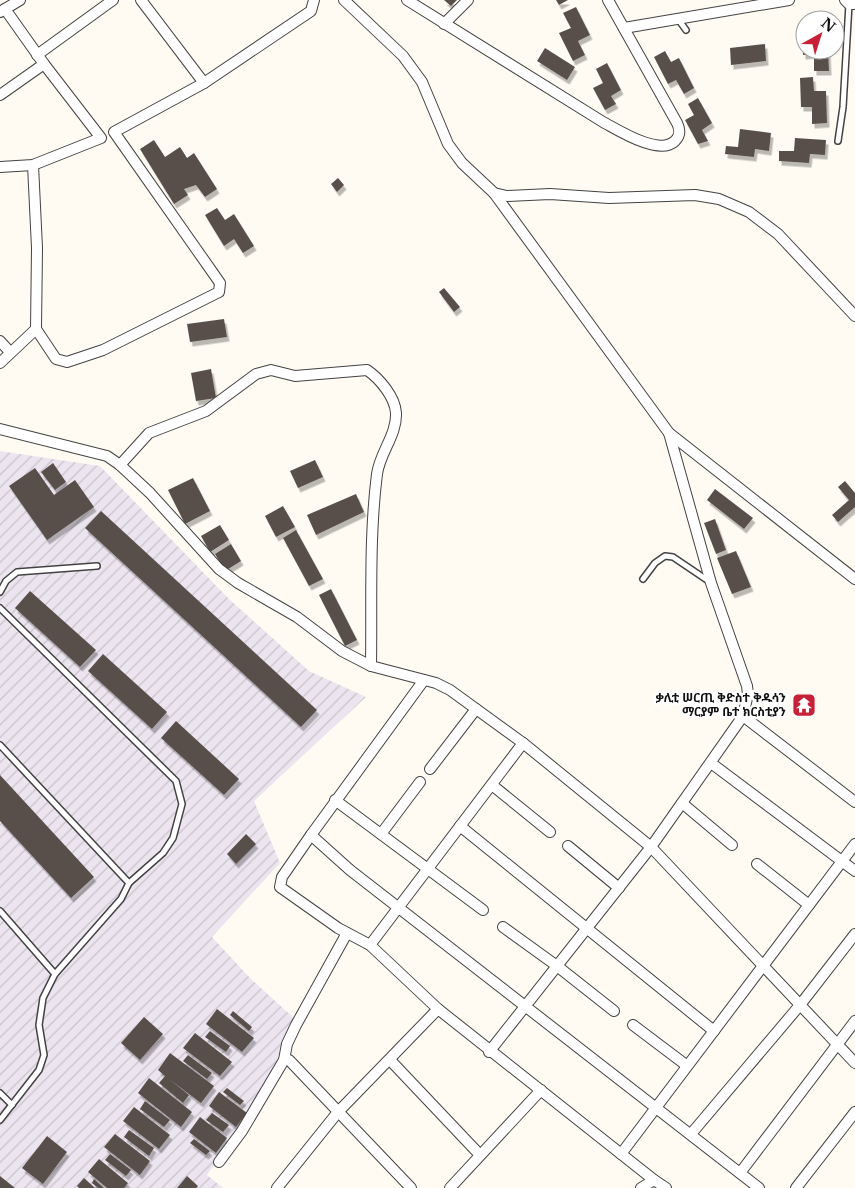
<svg xmlns="http://www.w3.org/2000/svg" width="855" height="1188" font-family="'Libre Baskerville','Noto Sans Ethiopic',serif">
	<defs>
		<pattern id="industrial-furrows" width="10" height="10" patternUnits="userSpaceOnUse" patternTransform="scale(1.25)"><rect width="10" height="10" fill="#ece4ee"/><path d="M-1 1l2-2M0 10L10 0M9 11l2-2" fill="none" stroke="#c9c3cb"/></pattern>
		<filter id="shadow"><feDropShadow dx="2.5" dy="4.5" stdDeviation="0" flood-color="#0004"/></filter>
	</defs>
	<rect width="100%" height="100%" fill="#fffbf3"/>
	<path fill="url(#industrial-furrows)" d="M0,451L100,466L229,599L309,671L366,697L254,801L280,863L212,937L251,979L295,1019L274,1066L242,1126L207,1175L223,1188H0Z"/>
	<g fill="#59504c" filter="url(#shadow)">
		<path d="M444,0H457L451,6Z"/>
		<path d="M556,0H568L559,5Z"/>
		<path d="M576,7L590,35L578,41L585,55L573,61L559,33L571,28L563,13Z"/>
		<path d="M802,25H805V50H828L829,71H814V54L803,55Z"/>
		<path d="M765,44L766,61L731,65L730,48Z"/>
		<path d="M545,48L575,67L567,80L537,61Z"/>
		<path d="M665,51L671,62L679,58L694,88L684,94L676,80L668,84L654,57Z"/>
		<path d="M607,63L621,90L611,96L616,104L605,110L593,88L603,83L596,69Z"/>
		<path d="M813,77L814,91H826L827,123L812,124V107H801L800,78Z"/>
		<path d="M698,98L712,123L702,130L708,141L698,144L685,120L694,115L688,104Z"/>
		<path d="M740,129L771,133L769,151L755,149L754,157L725,154L726,146L738,147Z"/>
		<path d="M795,138L826,140L825,155L810,154L809,163L779,161V151H794Z"/>
		<path d="M154,140L165,157L180,147L187,158L194,153L217,189L205,197L196,185L184,189L188,195L174,204L140,149Z"/>
		<path d="M338,178L344,185L337,192L331,184Z"/>
		<path d="M217,208L225,220L234,214L254,246L243,253L234,239L224,246L205,215Z"/>
		<path d="M444,288L460,307L454,312L439,292Z"/>
		<path d="M224,319L227,337L190,342L187,324Z"/>
		<path d="M211,369L216,398L196,401L191,373Z"/>
		<path d="M315,460L323,477L298,488L290,471Z"/>
		<path d="M53,463L66,482L55,490L41,472Z"/>
		<path d="M35,468L54,495L75,480L94,507L47,540L9,486Z"/>
		<path d="M193,478L210,511L185,524L168,490Z"/>
		<path d="M845,481L855,493V507L838,522L832,515L849,500L838,487Z"/>
		<path d="M715,489L753,518L744,529L707,500Z"/>
		<path d="M356,494L364,512L316,535L307,515Z"/>
		<path d="M283,506L295,527L276,537L265,516Z"/>
		<path d="M101,511L317,710L301,727L85,528Z"/>
		<path d="M715,519L726,550L716,554L704,523Z"/>
		<path d="M220,525L229,540L210,552L201,536Z"/>
		<path d="M296,530L323,579L309,586L283,538Z"/>
		<path d="M231,544L241,561L225,571L215,554Z"/>
		<path d="M736,551L751,587L732,594L717,558Z"/>
		<path d="M331,589L357,640L345,646L319,595Z"/>
		<path d="M30,591L96,650L80,667L15,608Z"/>
		<path d="M103,654L167,712L152,729L88,671Z"/>
		<path d="M176,721L239,779L224,795L161,738Z"/>
		<path d="M0,775L94,877L71,898L0,821Z"/>
		<path d="M246,834L256,844L236,864L227,854Z"/>
		<path d="M217,1009L254,1038L242,1052L206,1024Z"/>
		<path d="M233,1011L252,1027L249,1031L230,1015Z"/>
		<path d="M144,1017L163,1034L140,1060L121,1043Z"/>
		<path d="M210,1031L230,1046L226,1052L205,1037Z"/>
		<path d="M195,1033L232,1062L220,1076L183,1048Z"/>
		<path d="M170,1053L214,1086L201,1103L169,1079L189,1095L183,1103L159,1083L165,1076L158,1070Z"/>
		<path d="M188,1055L212,1073L207,1079L183,1061Z"/>
		<path d="M149,1078L192,1112L181,1127L138,1093Z"/>
		<path d="M227,1088L244,1101L240,1105L223,1092Z"/>
		<path d="M219,1092L247,1113L236,1127L209,1106Z"/>
		<path d="M145,1101L170,1120L164,1127L140,1109Z"/>
		<path d="M134,1107L170,1135L159,1149L123,1121Z"/>
		<path d="M212,1113L229,1125L223,1132L206,1120Z"/>
		<path d="M200,1117L227,1138L216,1153L189,1132Z"/>
		<path d="M129,1130L154,1148L149,1156L124,1137Z"/>
		<path d="M115,1134L150,1161L140,1175L104,1147Z"/>
		<path d="M47,1136L67,1152L43,1184L22,1168Z"/>
		<path d="M194,1139L210,1151L206,1155L190,1143Z"/>
		<path d="M110,1154L131,1170L126,1176L105,1160Z"/>
		<path d="M99,1159L128,1183L124,1188H107L88,1172Z"/>
		<path d="M0,1176L15,1188H0Z"/>
		<path d="M187,1176L198,1186L196,1188H177Z"/>
		<path d="M84,1178L95,1188H79L77,1186Z"/>
		<path d="M94,1179L104,1188H98L92,1183Z"/>
	</g>
	<g fill="none" stroke-linecap="round" stroke-linejoin="round">
		<g stroke="#434343" stroke-width="8">
			<g id="lane">
				<path d="M678,19L686,30"/>
				<path d="M838,141L843,107L849,4"/>
				<path d="M643,579L655,563L665,556L673,557L710,582"/>
				<path d="M0,592L6,581L17,572L97,566"/>
				<path d="M0,608L176,781L182,804L173,838L163,853L129,883L121,899L55,974L43,998L39,1025L44,1055L39,1070L0,1120"/>
				<path d="M0,745L129,883"/>
				<path d="M0,911L55,974"/>
				<path d="M0,1093L12,1105"/>
			</g>
		</g>
		<g stroke="#434343" stroke-width="12">
			<g id="street">
				<path d="M141,0L204,83"/>
				<path d="M344,0L403,56L422,82L448,144L462,163L494,193L507,196L550,194L609,198L695,195L719,199L749,212L778,234L855,316"/>
				<path d="M407,0L603,122C620,131 659,156 675,141C681,135 680,129 677,123L608,0"/>
				<path d="M845,0L849,4H855"/>
				<path d="M5,9L20,0"/>
				<path d="M0,12L5,9L44,64L0,95"/>
				<path d="M444,24L468,0"/>
				<path d="M624,28L789,0"/>
				<path d="M37,55L113,0"/>
				<path d="M0,167L33,165L101,138L44,64"/>
				<path d="M494,193L669,433L855,579"/>
				<path d="M36,329L56,359L67,362L103,350L219,292L220,283L114,132L204,83L311,11L314,0"/>
				<path d="M0,341L10,352"/>
				<path d="M0,363L36,329L37,248L33,165"/>
				<path d="M0,429L107,456L120,465L150,493L219,569L238,583L297,617L342,651L371,666L436,683L450,690L523,743L651,847L855,1063"/>
				<path d="M120,465L149,433L206,411L256,374L271,370L295,376L367,370C380,379 395,397 396,413C397,435 380,452 377,474C369,537 372,602 371,666"/>
				<path d="M424,680L311,835L282,877L280,887L338,928L370,945L438,1009L654,1180"/>
				<path d="M743,716L855,802"/>
				<path d="M711,763L855,871"/>
				<path d="M430,769L476,709"/>
				<path d="M492,785L550,832"/>
				<path d="M335,800L483,910"/>
				<path d="M682,803L732,845"/>
				<path d="M460,826L714,1031"/>
				<path d="M381,834L420,782"/>
				<path d="M311,835L350,870L759,1188"/>
				<path d="M568,846L619,888"/>
				<path d="M757,864L809,905"/>
				<path d="M503,927L557,966L614,1011"/>
				<path d="M370,945L523,743"/>
				<path d="M633,1025L686,1065"/>
				<path d="M489,1052L651,847L743,716L748,694L747,686L711,583L669,433"/>
				<path d="M284,1060H289L411,1188"/>
				<path d="M390,1060L480,1155"/>
				<path d="M691,1134L800,1005L855,934"/>
				<path d="M621,1154L855,844"/>
				<path d="M219,1162L242,1131L284,1060L287,1044L296,1025L347,933"/>
				<path d="M740,1173L855,1021"/>
				<path d="M277,1188L338,1112L438,1009"/>
				<path d="M450,1188L541,1090"/>
				<path d="M641,1188L654,1180L666,1188"/>
				<path d="M796,1188L855,1112"/>
			</g>
		</g>
		<use href="#lane" stroke="#fff" stroke-width="5"/>
		<use href="#street" stroke="#fff" stroke-width="10"/>
	</g>
	<defs>
		<g id="temple-square" transform="scale(1.25)"><rect x="-9" y="-9" width="18" height="18" rx="4" fill="#c72138" stroke="#fff"/><path d="M0-6L5-2H3V0L6.5 2.5H4V6H1.5V3h-3V6H-4V2.5H-6.5L-3 0V-2H-5Z" fill="#fff"/></g>
	</defs>
	<g fill-rule="evenodd">
		<use href="#temple-square" x="804" y="705"/>
	</g>
	<g text-anchor="middle" stroke-width="5" stroke-linejoin="round" paint-order="stroke">
		<g font-size="12" font-weight="bold" fill="#101010" stroke="#fff" text-anchor="end">
			<text x="786" y="702">ቃሊቲ ሠርጢ ቅድስተ ቅዱሳን<tspan x="786" dy="14">ማርያም ቤተ ክርስቲያን</tspan></text>
		</g>
	</g>
	<g transform="translate(820 35) rotate(39)"><circle r="24" fill="#ffffff" stroke="#9f9f9f"/>
	<path d="M0-4L9 19L0 12L-9 19Z" fill="#c72138"/>
	<text y="-8" font-size="14" font-weight="bold" text-anchor="middle" fill="#101010">N</text>
	</g>
</svg>
